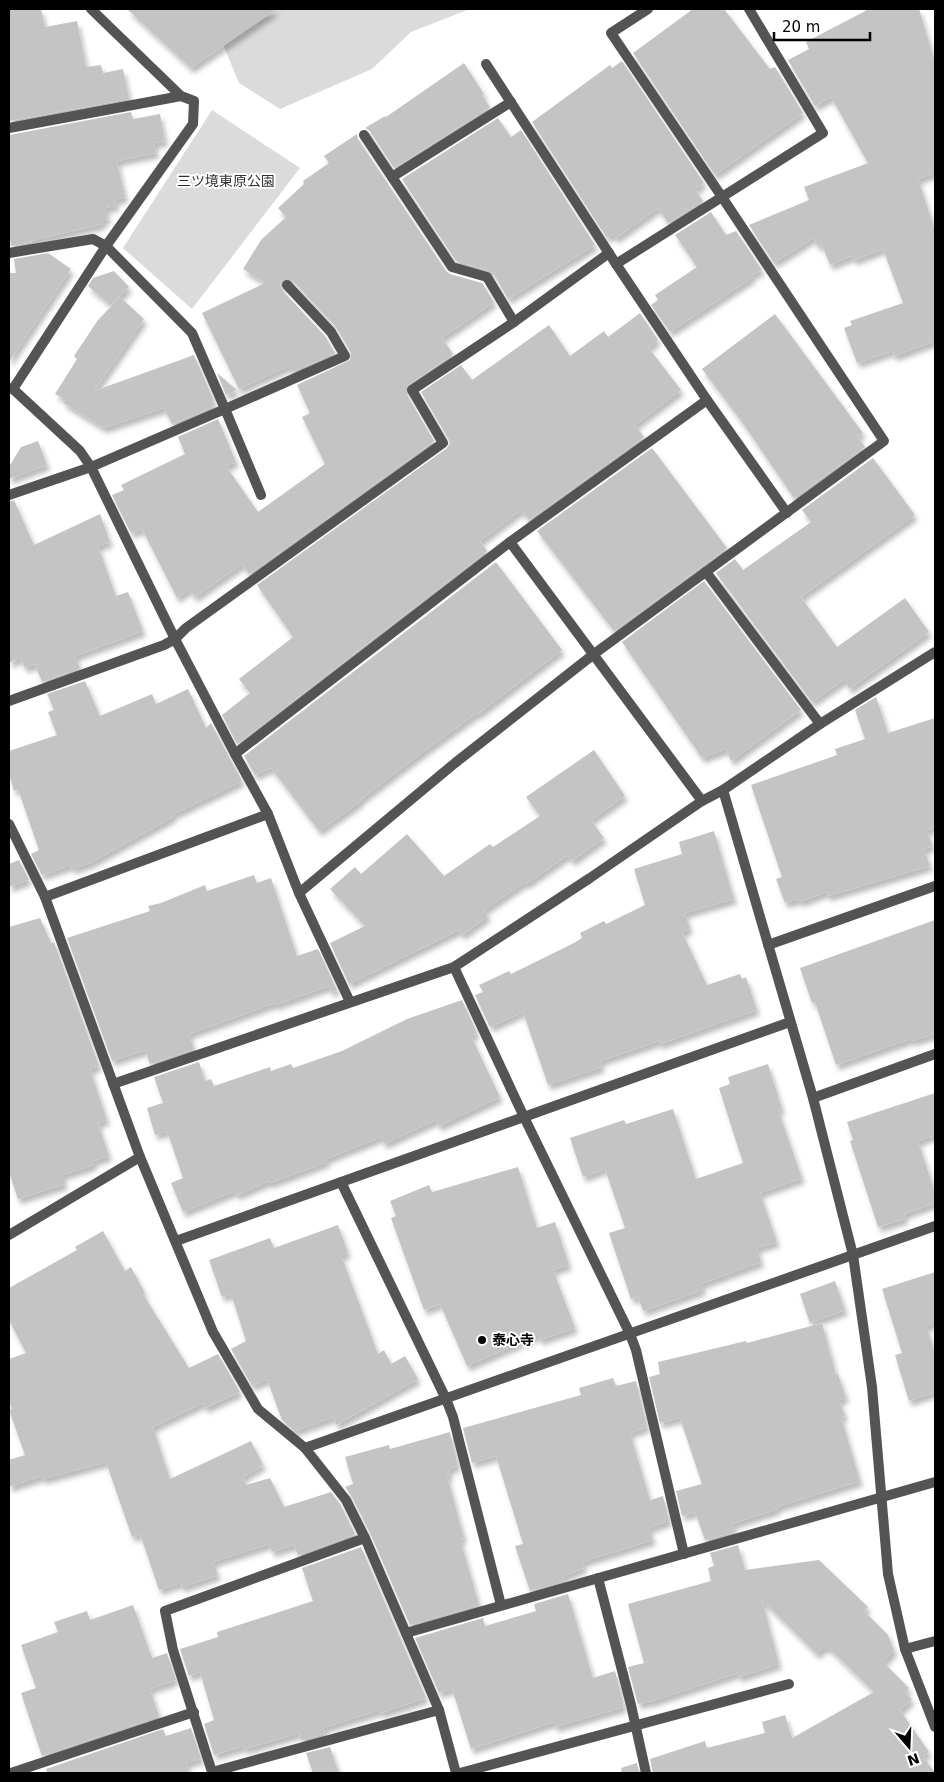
<svg xmlns="http://www.w3.org/2000/svg" width="944" height="1782" font-family="'DejaVu Sans','Noto Sans JP',sans-serif">
	<defs>
		<filter id="shadow"><feDropShadow dx="3" dy="5.5" stdDeviation="2.5" flood-color="#0004"/></filter>
	</defs>
	<rect width="100%" height="100%" fill="#fff"/>
	<g fill="#dbdbdb">
		<path d="M248,9H470L411,32L372,69L280,109L239,83L217,30Z"/>
		<path d="M212,110L300,168L192,309L123,248Z"/>
	</g>
	<g fill="#c4c4c4" filter="url(#shadow)">
		<path d="M9,9H41L45,27L77,21L86,67L101,65L103,73L123,69L129,99L9,121Z"/>
		<path d="M127,9H277L191,68Z"/>
		<path d="M693,9H724L770,69L775,67L803,113L715,175L633,53Z"/>
		<path d="M869,9H919L935,62V173L918,179L935,230V341L894,356L892,351L857,363L844,328L852,325L850,321L903,303L883,249L854,260L852,256L830,265L822,245L818,246L813,238L774,263L749,225L809,200L804,187L868,163L831,97L815,106L788,60L809,49L806,42Z"/>
		<path d="M622,61L704,183L695,189L703,201L668,223L658,208L616,238L613,234L607,238L532,122L610,65L612,68Z"/>
		<path d="M464,63L484,94L482,95L490,107L394,168L370,131L365,128L385,116L386,117Z"/>
		<path d="M131,112L133,119L160,114L165,141L154,143L156,153L117,161L125,197L115,200L116,206L105,208L108,219L102,220L103,224L30,241L32,242L11,246L9,231V135Z"/>
		<path d="M498,118L511,137L521,130L595,245L508,299L493,273L490,271L456,261L402,179Z"/>
		<path d="M357,134L358,139L446,271L450,274L482,283L494,302L442,338L453,354L406,387V393L434,441L249,574L242,564L195,597L189,589L177,598L142,529L131,533L112,495L124,490L121,485L185,454L178,437L218,419L236,462L226,466L258,512L325,464L302,417L310,413L297,385L350,360L351,353L336,327L292,280L289,278L283,280L280,283L282,290L325,336L335,353L292,372L289,366L239,389L202,313L265,283L243,269L261,240L286,217L278,208L304,184L303,181L329,163L324,156Z"/>
		<path d="M711,212L726,235L736,231L762,270L751,275L753,277L670,332L651,305L658,300L655,295L697,267L675,235Z"/>
		<path d="M48,253L71,269L9,362V273H16L14,259Z"/>
		<path d="M114,271L129,287L111,305L88,286L93,278Z"/>
		<path d="M120,297L144,319L94,391L194,355L214,401L211,402L213,407L172,424L164,408L104,428L62,402L66,400L55,394L77,359L74,356L98,320Z"/>
		<path d="M640,313L658,340L648,347L681,390L635,425L644,437L529,520L521,510L480,541L487,551L237,744L222,715L250,693L239,679L293,637L257,585L447,448L450,443L449,440L421,392L461,365L472,380L549,325L570,356L604,331L608,337Z"/>
		<path d="M775,314L863,433L857,436L865,447L794,498L742,422L702,369Z"/>
		<path d="M217,373L237,390L226,395Z"/>
		<path d="M38,441L47,465L9,479V467L21,447Z"/>
		<path d="M652,448L727,548L614,631L537,531Z"/>
		<path d="M873,458L915,515L801,597L837,647L905,598L929,632L849,689L845,679L812,702L716,573L735,559L743,570L811,522L802,510Z"/>
		<path d="M14,500L34,545L100,514L110,542L98,546L116,596L128,592L143,631L75,656L80,668L42,682L35,664L25,668L20,658L9,663V502Z"/>
		<path d="M496,562L562,650L478,714L477,713L419,755L360,800L361,801L319,831L271,768L255,775L244,756Z"/>
		<path d="M704,581L801,710L731,761L726,749L702,758L622,642Z"/>
		<path d="M85,681L100,716L152,694L156,704L188,689L206,728L211,723L242,781L172,815L173,817L90,863L72,869L71,865L42,875L31,854L39,850L18,789L14,791L9,774V751L57,735L48,712L54,710L47,694Z"/>
		<path d="M876,697L888,733L935,718V827L927,830L932,846L924,849L930,866L828,896L826,892L800,902L799,899L785,903L776,879L782,877L751,785L837,755L835,749L865,739L855,710Z"/>
		<path d="M594,750L625,796L591,820L604,838L572,861L568,855L526,884L525,882L484,910L488,916L462,935L459,930L349,984L330,943L365,926L330,889L355,867L361,874L407,834L444,876L490,844L493,847L540,816L526,797Z"/>
		<path d="M714,831L734,899L685,913L690,929L682,932L707,985L740,974L742,979L746,977L757,1010L660,1044L659,1041L600,1061L602,1067L548,1085L523,1012L490,1027L475,995L483,992L479,985L509,971L511,974L574,943L582,938L580,933L604,921L606,924L645,905L634,869L682,854L679,842Z"/>
		<path d="M19,860L29,880L9,887V864Z"/>
		<path d="M254,875L257,883L271,878L297,956L318,949L337,990L331,992L329,986L275,1005V1003L189,1034L194,1049L150,1064L145,1050L112,1061L67,938L150,911L148,906L161,903L205,885L207,891Z"/>
		<path d="M40,918L51,943L54,942L99,1066L90,1069L107,1120L98,1123L109,1156L93,1161L94,1165L62,1175L65,1184L18,1199L9,1172V927Z"/>
		<path d="M935,920V1034L912,1041L911,1039L836,1065L815,1002L812,1003L800,968Z"/>
		<path d="M462,1000L477,1033L471,1036L500,1097L439,1126L436,1120L384,1144L381,1137L326,1159L327,1162L270,1183L269,1181L237,1195L235,1191L183,1212L171,1183L183,1178L167,1131L155,1135L147,1108L163,1103L154,1077L199,1062L205,1081L211,1079L214,1086L270,1067L271,1071L291,1064L293,1068L342,1051L407,1019Z"/>
		<path d="M768,1064L782,1109L778,1110L802,1178L760,1193L777,1242L757,1248L761,1262L701,1284L703,1290L643,1311L638,1297L631,1299L609,1233L625,1228L605,1169L583,1177L570,1138L624,1120L626,1124L673,1109L696,1179L743,1163L719,1088L730,1084L728,1077Z"/>
		<path d="M935,1093V1135L918,1141L935,1192V1203L904,1214L905,1219L878,1227L850,1141L853,1140L847,1122Z"/>
		<path d="M518,1167L537,1228L555,1222L569,1265L553,1270L575,1328L540,1340L538,1335L467,1366L440,1304L424,1310L391,1218L396,1216L390,1201L429,1185L432,1192Z"/>
		<path d="M338,1225L348,1253L341,1255L378,1354L384,1350L391,1364L405,1356L418,1379L336,1425L334,1417L295,1431L282,1420L267,1379L252,1386L231,1349L246,1341L231,1294L222,1297L209,1260L270,1238L274,1248Z"/>
		<path d="M103,1231L125,1271L131,1267L145,1293L143,1294L189,1368L218,1354L240,1392L205,1408L203,1403L153,1427L170,1479L251,1441L263,1465L243,1477L246,1485L270,1478L284,1507L331,1492L340,1504L355,1534L298,1555L294,1545L272,1552L269,1544L213,1562L218,1575L182,1587L180,1583L159,1590L140,1534L132,1537L106,1462L43,1479L42,1476L9,1487V1460L25,1455L9,1410L12,1409L9,1401V1359L26,1353L9,1320V1288L77,1250L75,1247Z"/>
		<path d="M935,1272V1323L926,1326L935,1352V1392L909,1401L895,1355L902,1353L882,1289Z"/>
		<path d="M835,1281L845,1310L810,1323L800,1294Z"/>
		<path d="M822,1323L836,1375L838,1374L846,1398L839,1400L845,1416L841,1417L860,1481L777,1507L778,1509L732,1524L735,1532L705,1540L695,1512L682,1516L676,1491L702,1484L680,1418L660,1423L649,1377L660,1374L658,1362L746,1341L747,1343Z"/>
		<path d="M613,1378L616,1386L636,1381L647,1427L630,1433L650,1500L663,1496L669,1521L649,1528L653,1540L582,1562L584,1568L563,1576L564,1581L530,1591L515,1546L523,1544L496,1456L472,1463L463,1428L581,1395L579,1388Z"/>
		<path d="M450,1432L458,1466L449,1469L450,1475L447,1476L464,1538L460,1539L479,1605L410,1625L371,1535L352,1497L345,1487L353,1484L345,1457L389,1445L390,1449Z"/>
		<path d="M738,1545L745,1570L819,1560L868,1607L864,1611L888,1635L894,1651L883,1662L909,1688L905,1692L912,1699L900,1710L929,1752L923,1756L935,1773H653L650,1759L705,1741L707,1748L765,1733L762,1722L785,1715L792,1738L874,1692L828,1647L826,1649L824,1647L817,1654L762,1600L779,1664L739,1677L738,1673L650,1702L649,1701L638,1704L628,1667L644,1663L628,1604L711,1581L708,1568L714,1566L710,1553Z"/>
		<path d="M361,1547L426,1698L381,1713L380,1710L323,1728L325,1734L301,1740L299,1733L245,1749L244,1746L214,1755L204,1724L214,1720L200,1672L189,1676L180,1649L218,1637L217,1632L313,1601L302,1568Z"/>
		<path d="M568,1594L593,1678L615,1671L624,1707L555,1727L554,1722L471,1749L452,1689L439,1693L415,1638L483,1618L485,1626L536,1611L534,1604Z"/>
		<path d="M133,1605L152,1658L167,1653L176,1680L150,1689L159,1716L42,1756L21,1693L36,1688L21,1645L58,1632L54,1622L87,1611L90,1620Z"/>
		<path d="M191,1728L201,1759L186,1763L189,1773H47L46,1769L163,1729L166,1736Z"/>
		<path d="M330,1747L339,1773H313L306,1753Z"/>
		<path d="M637,1763L639,1773H622L621,1768Z"/>
	</g>
	<g fill="none" stroke-linecap="round" stroke-linejoin="round">
		<g stroke="#545454" stroke-width="10">
			<path d="M9,128L181,96"/>
			<path d="M364,135L452,267L487,277L514,322"/>
			<path d="M392,177L511,102"/>
			<path d="M9,253L93,239L106,246L192,333L225,409L345,356L331,332L287,285"/>
			<path d="M175,639L186,628L443,443L412,390L514,322L609,253"/>
			<path d="M11,1773L194,1712"/>
		</g>
		<g stroke="#545454" stroke-width="10">
			<path d="M486,64L616,264L707,400L787,513"/>
			<path d="M616,264L823,133L749,9"/>
			<path d="M9,388L13,389L106,246L193,124L194,101L181,96L91,9"/>
			<path d="M13,389L80,451L91,467L175,639L235,754L268,814L299,893L350,1002"/>
			<path d="M9,495L91,467L225,409L261,495"/>
			<path d="M510,542L702,801"/>
			<path d="M706,572L820,724"/>
			<path d="M9,701L164,645L175,639"/>
			<path d="M235,754L510,542L707,400"/>
			<path d="M723,790L813,1098L853,1255L872,1387L888,1574L905,1649L935,1727"/>
			<path d="M9,824L45,897L140,1157L213,1332L258,1409L305,1448L346,1500L365,1538L439,1710L456,1773"/>
			<path d="M299,893L455,763L594,654L884,441L722,197L611,33L648,9"/>
			<path d="M45,897L268,814"/>
			<path d="M768,945L935,886"/>
			<path d="M454,967L524,1117L630,1334L636,1350L684,1554"/>
			<path d="M113,1084L454,967L590,878L702,801L723,790L820,724L935,652"/>
			<path d="M813,1098L935,1054"/>
			<path d="M341,1182L446,1399L453,1417L501,1605"/>
			<path d="M9,1235L140,1157"/>
			<path d="M176,1241L790,1022"/>
			<path d="M305,1448L935,1226"/>
			<path d="M365,1538L165,1611L173,1650L212,1772L439,1710"/>
			<path d="M598,1578L631,1705L646,1773"/>
			<path d="M406,1633L935,1482"/>
			<path d="M905,1649L935,1641"/>
			<path d="M460,1773L789,1684"/>
		</g>
	</g>
	<circle fill="#000" stroke="#fff" stroke-width="2" cx="482" cy="1340" r="5"/>
	<g text-anchor="middle" stroke-width="4" stroke-linejoin="round" paint-order="stroke">
		<g font-size="14" fill="#323232" stroke="#fff">
			<text x="226" y="186">三ツ境東原公園</text>
		</g>
		<g font-size="14" font-weight="bold" fill="#000" stroke="#fff" text-anchor="start">
			<text x="492" y="1345">泰心寺</text>
		</g>
	</g>
	<rect width="944" height="1782" fill="none" stroke="#000000" stroke-width="20"/>
	<g transform="translate(909 1747) rotate(161)" stroke="#ffffff" stroke-width="4" paint-order="stroke">
	<path d="M0-4L9 19L0 12L-9 19Z" fill="#000000"/>
	<text y="-8" font-size="14" font-weight="bold" text-anchor="middle" fill="#000000">N</text>
	</g>
	<path d="M774 32v8h96v-8" fill="none" stroke="#000000" stroke-width="2.5"/>
	<text x="782" y="32" font-size="15" fill="#000000" stroke="#ffffff" stroke-width="4" paint-order="stroke">20 m</text>
</svg>
